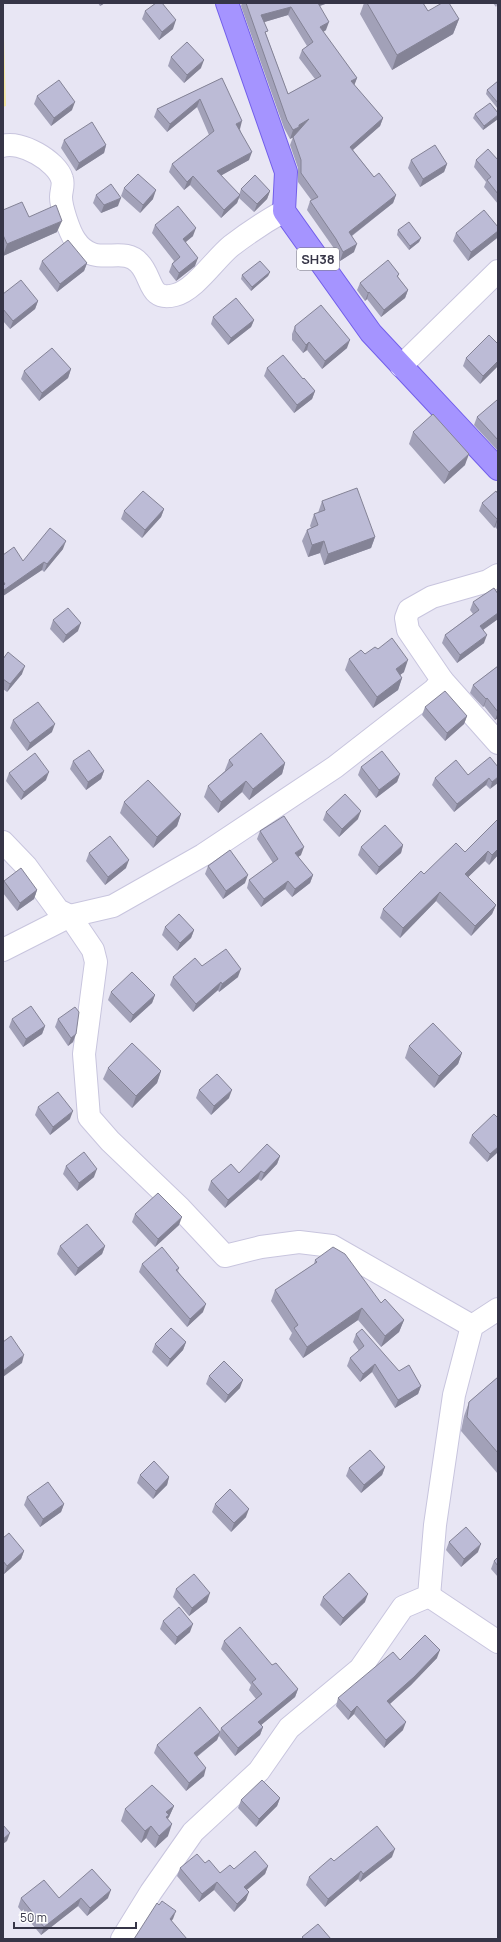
<svg xmlns="http://www.w3.org/2000/svg" width="501" height="1942" font-family="Manrope,sans-serif">
	<rect width="100%" height="100%" fill="#e8e6f4"/>
	<path fill="#f4e79f" d="M3,3L6,106L3,107Z"/>
	<g fill="none" stroke-linecap="round" stroke-linejoin="round">
		<g stroke="#c8c5de" stroke-width="24">
			<g id="minor">
				<path d="M3,146C20,140 57,161 62,179C64,185 61,191 61,197C61,207 69,231 75,240C95,270 122,244 139,263C153,277 148,302 175,295C195,290 215,259 231,246C248,233 266,221 284,211"/>
				<path d="M401,366L498,271"/>
				<path d="M442,680L498,743"/>
				<path d="M3,842L26,866L58,910L70,916L93,950L96,962L84,1054L89,1117L110,1141L180,1208L225,1256L261,1247L299,1242L332,1246L472,1326"/>
				<path d="M3,950L70,916L113,906L203,855L335,767L434,690L442,680L408,630L406,618L409,610L432,597L488,581L498,575"/>
				<path d="M429,1596L498,1642"/>
				<path d="M122,1939L151,1892L193,1832L259,1771L289,1728L360,1669L403,1607L429,1596L435,1525L454,1395L472,1326L498,1309"/>
			</g>
		</g>
		<g stroke="#725fea" stroke-width="24">
			<path id="major" d="M227,3L286,172L284,211L371,333L498,469"/>
		</g>
		<use href="#minor" stroke="#fff" stroke-width="22"/>
		<use href="#major" stroke="#a594ff" stroke-width="22"/>
	</g>
	<g fill="#a2a1b8" fill-rule="evenodd">
		<path d="M98,3H105L100,6Z"/>
		<path d="M242,3H328L320,6L326,30L323,32L357,78L354,85L383,118L380,126L353,150L374,177L396,195L393,203L352,236L354,252L340,261L333,247L307,210L310,201H312L298,182V168L290,145L293,137L290,139L284,128L241,6ZM288,15L307,46L302,50L299,58L315,79L288,94L266,34L264,22Z"/>
		<path d="M364,3H423L428,11L459,19L453,34L392,70L360,14Z"/>
		<path d="M493,3H498L496,7Z"/>
		<path d="M145,11L173,29L159,40L142,19Z"/>
		<path d="M171,57L201,68L184,83L168,66Z"/>
		<path d="M222,78L240,129L249,160L221,175L239,195L241,189L270,191L267,199L254,212L239,198L237,203L221,218L190,185L184,190L169,172L172,164L209,135L197,107L167,132L154,117L157,109Z"/>
		<path d="M498,81V109L486,94L487,90Z"/>
		<path d="M37,96L72,110L51,126L34,104Z"/>
		<path d="M498,113V119L483,130L473,118L475,114Z"/>
		<path d="M64,140L106,145L104,153L76,171L61,148Z"/>
		<path d="M411,160L447,164L444,172L420,187L408,168Z"/>
		<path d="M476,160H498V204L484,187L486,182L474,167Z"/>
		<path d="M124,188L153,199L140,213L121,196Z"/>
		<path d="M96,195L118,206L101,213L93,203Z"/>
		<path d="M3,210L29,217L57,232L3,256Z"/>
		<path d="M155,225L193,236L185,242L195,266L176,281L169,272L172,264L174,261L152,233Z"/>
		<path d="M498,227V235L497,238L468,261L453,241L456,233Z"/>
		<path d="M398,230L421,238L419,242L409,250L397,235Z"/>
		<path d="M42,261L87,263L84,271L57,292L39,269Z"/>
		<path d="M270,272L268,276L251,291L241,279L242,275Z"/>
		<path d="M399,274L398,277L408,290L405,298L381,317L367,299L365,301L357,290L360,283Z"/>
		<path d="M3,294L38,301L35,309L10,329L3,321Z"/>
		<path d="M213,317L254,320L251,327L228,345L211,324Z"/>
		<path d="M295,326L347,348L322,369L307,350L303,353L292,340V334Z"/>
		<path d="M498,344V366L480,384L463,366L466,358Z"/>
		<path d="M267,368L303,379L315,391L312,399L294,413L264,376Z"/>
		<path d="M71,369L68,378L39,401L21,379L24,371Z"/>
		<path d="M498,401V451L474,425L477,417Z"/>
		<path d="M413,432L465,465L444,484L409,444Z"/>
		<path d="M498,494V530L495,527L494,528L479,511L482,503Z"/>
		<path d="M322,501L375,537L371,548L324,565L320,553L308,557L302,541L307,530L311,528L310,526L314,514L318,513Z"/>
		<path d="M164,509L161,517L142,538L121,519L124,511Z"/>
		<path d="M63,549L44,572L42,570L3,596V555L23,561Z"/>
		<path d="M498,594V619L483,630L484,643L457,663L442,643L445,635L473,614L470,610L473,602Z"/>
		<path d="M53,620L78,631L63,643L50,629Z"/>
		<path d="M378,649L404,672L400,675L402,678L398,690L373,708L345,670L349,659L365,654Z"/>
		<path d="M3,659L22,674L7,692L3,689Z"/>
		<path d="M498,666V718L495,720L484,706L483,707L470,693L473,685Z"/>
		<path d="M425,707L467,716L464,724L445,741L422,715Z"/>
		<path d="M13,720L52,732L27,751L10,728Z"/>
		<path d="M229,760L285,763L282,774L249,800L242,792L218,813L204,797L208,786L225,771V770Z"/>
		<path d="M73,761L104,771L101,779L86,790L70,769Z"/>
		<path d="M361,767L400,774L397,782L376,798L358,775Z"/>
		<path d="M498,767L490,789L486,785L454,812L432,785L435,778L468,775Z"/>
		<path d="M9,773L46,780L21,800L6,781Z"/>
		<path d="M124,802L181,814L177,826L153,848L120,813Z"/>
		<path d="M326,812L358,819L339,837L323,820Z"/>
		<path d="M498,819V855L489,865L485,861L468,877L496,905L492,914L471,936L436,901L400,938L380,918L383,909L424,874L465,852Z"/>
		<path d="M260,831L301,855L298,857L313,875L310,883L292,897L285,889L261,907L247,888L249,880L273,863L257,839Z"/>
		<path d="M403,845L401,853L376,875L358,855L361,847Z"/>
		<path d="M89,853L126,868L105,885L86,861Z"/>
		<path d="M208,866L245,883L223,899L205,874Z"/>
		<path d="M4,881L37,890L34,899L17,911L3,893Z"/>
		<path d="M165,927L194,930L191,938L177,951L162,935Z"/>
		<path d="M202,966L238,977L219,992L218,990L193,1012L170,985L173,977Z"/>
		<path d="M111,992L155,995L152,1003L130,1023L108,1000Z"/>
		<path d="M79,1012L73,1042L68,1046L55,1027L58,1019Z"/>
		<path d="M12,1019L45,1026L42,1034L23,1047L9,1027Z"/>
		<path d="M409,1046L462,1053L458,1064L434,1088L405,1058Z"/>
		<path d="M108,1068L161,1071L157,1083L132,1108L103,1079Z"/>
		<path d="M199,1090L229,1098L211,1115L196,1098Z"/>
		<path d="M38,1107L70,1119L50,1135L35,1115Z"/>
		<path d="M472,1135L498,1152L487,1162L469,1143Z"/>
		<path d="M280,1156L277,1164L261,1181L258,1179L225,1208L208,1190L211,1181L239,1173Z"/>
		<path d="M66,1166L94,1177L77,1191L63,1174Z"/>
		<path d="M135,1214L179,1225L155,1247L132,1222Z"/>
		<path d="M60,1246H105L102,1254L75,1276L57,1254Z"/>
		<path d="M315,1260L381,1303L404,1320L399,1332L381,1347L358,1320L303,1358L289,1339L292,1333L271,1301L275,1290L314,1264Z"/>
		<path d="M142,1264L179,1268L178,1271L203,1312L187,1327L139,1272Z"/>
		<path d="M356,1334L399,1371L421,1386L418,1394L395,1408L372,1372L360,1382L347,1366L350,1358L359,1351L353,1342Z"/>
		<path d="M186,1342L183,1350L167,1367L152,1352L155,1344Z"/>
		<path d="M209,1376L240,1388L225,1403L206,1384Z"/>
		<path d="M498,1377V1474L461,1431L464,1416L469,1402Z"/>
		<path d="M385,1467L382,1475L361,1493L346,1476L349,1468Z"/>
		<path d="M140,1475L169,1477L167,1485L153,1499L137,1483Z"/>
		<path d="M27,1497L64,1504L61,1512L40,1527L24,1505Z"/>
		<path d="M215,1504L246,1517L231,1532L212,1512Z"/>
		<path d="M3,1538L24,1551L21,1559L4,1574L3,1573Z"/>
		<path d="M449,1542L478,1552L461,1567L446,1550Z"/>
		<path d="M498,1557V1577L491,1569L494,1561Z"/>
		<path d="M176,1589L207,1602L189,1616L173,1597Z"/>
		<path d="M323,1597L365,1602L340,1626L320,1605Z"/>
		<path d="M163,1621L190,1632L175,1645L160,1629Z"/>
		<path d="M224,1641L272,1665L298,1689L295,1697L261,1725L263,1727L260,1735L235,1756L219,1736L217,1740L197,1757L204,1776L186,1791L154,1753L157,1745L220,1732L221,1728L256,1699L249,1690L251,1685L221,1649Z"/>
		<path d="M437,1658L411,1685L390,1704L403,1730L384,1748L354,1714L348,1720L336,1706L338,1698L400,1660Z"/>
		<path d="M280,1798L277,1806L256,1827L238,1808L241,1800Z"/>
		<path d="M174,1806L169,1817L168,1819V1836L155,1848L146,1838L141,1843L121,1821L125,1809Z"/>
		<path d="M392,1857L360,1882L358,1879L325,1907L306,1885L309,1877L334,1861Z"/>
		<path d="M205,1863L220,1873L234,1869L268,1866L265,1874L246,1890V1900L234,1912L214,1890L199,1902L177,1876L180,1868Z"/>
		<path d="M21,1898H108L87,1916L78,1906L41,1935L18,1907Z"/>
	</g>
	<g fill="#848396">
		<path d="M102,3H105L100,6Z"/>
		<path d="M315,3H328L313,8Z"/>
		<path d="M291,7L288,15L258,24L261,15Z"/>
		<path d="M459,19L453,34L392,70L397,55Z"/>
		<path d="M176,20L173,29L159,40L162,32Z"/>
		<path d="M329,22L326,30L317,36L320,27Z"/>
		<path d="M204,60L201,68L184,83L187,75Z"/>
		<path d="M357,78L354,86L351,81Z"/>
		<path d="M200,99L197,107L167,132L170,124Z"/>
		<path d="M75,102L72,110L51,126L54,118Z"/>
		<path d="M498,115V119L483,130L484,126Z"/>
		<path d="M383,118L380,126L347,155L350,147Z"/>
		<path d="M309,119L296,136L290,139L293,130L299,125Z"/>
		<path d="M242,121L240,129L233,132L236,124Z"/>
		<path d="M106,145L104,153L76,171L79,163Z"/>
		<path d="M252,152L249,160L215,179L217,171Z"/>
		<path d="M447,164L444,172L420,187L423,179Z"/>
		<path d="M193,176L190,185L184,190L187,182Z"/>
		<path d="M156,190L153,199L140,213L143,205Z"/>
		<path d="M270,191L267,199L254,212L257,204Z"/>
		<path d="M240,195L237,203L221,218L224,210Z"/>
		<path d="M396,195L393,203L346,240L349,232Z"/>
		<path d="M121,198L118,206L101,213L104,205Z"/>
		<path d="M62,221L57,232L3,256L7,244Z"/>
		<path d="M196,228L193,236L180,247L183,239Z"/>
		<path d="M498,231V235L497,238L468,261L471,252Z"/>
		<path d="M421,238L419,242L409,250L410,246Z"/>
		<path d="M357,244L354,252L340,261L343,252Z"/>
		<path d="M198,258L195,266L176,281L179,273Z"/>
		<path d="M87,263L84,271L57,292L60,284Z"/>
		<path d="M270,272L268,276L251,291L252,287Z"/>
		<path d="M408,290L405,298L381,317L384,310Z"/>
		<path d="M369,292L367,299L365,301L368,293Z"/>
		<path d="M38,301L35,309L10,329L13,321Z"/>
		<path d="M254,320L251,327L228,345L231,338Z"/>
		<path d="M350,340L347,348L322,369L325,361Z"/>
		<path d="M309,342L307,350L303,353L306,345Z"/>
		<path d="M498,361V366L480,384L483,376Z"/>
		<path d="M71,369L68,378L39,401L42,393Z"/>
		<path d="M315,391L312,399L294,413L297,405Z"/>
		<path d="M469,454L465,465L444,484L449,472Z"/>
		<path d="M164,509L161,517L142,538L145,530Z"/>
		<path d="M497,519H498L495,527L494,528Z"/>
		<path d="M375,537L371,548L324,565L328,554Z"/>
		<path d="M66,541L63,549L44,572L47,564Z"/>
		<path d="M324,541L320,553L308,557L312,545Z"/>
		<path d="M44,562L42,570L3,596V593L4,590Z"/>
		<path d="M498,613V619L477,634L480,626Z"/>
		<path d="M81,623L78,631L63,643L66,635Z"/>
		<path d="M487,635L484,643L457,663L460,655Z"/>
		<path d="M408,660L404,672L392,681L396,669Z"/>
		<path d="M25,666L22,674L7,692L10,684Z"/>
		<path d="M402,678L398,690L373,708L377,697Z"/>
		<path d="M487,698L484,706L483,707L486,699Z"/>
		<path d="M498,712V718L495,720Z"/>
		<path d="M467,716L464,724L445,741L447,733Z"/>
		<path d="M55,724L52,732L27,751L30,743Z"/>
		<path d="M285,763L282,774L249,800L253,789Z"/>
		<path d="M104,771L101,779L86,790L88,782Z"/>
		<path d="M49,772L46,780L21,800L24,792Z"/>
		<path d="M400,774L397,782L376,798L379,790Z"/>
		<path d="M498,777V783L490,789L492,782Z"/>
		<path d="M489,778L486,785L454,812L457,804Z"/>
		<path d="M246,781L242,792L218,813L221,802Z"/>
		<path d="M361,811L358,819L339,837L342,829Z"/>
		<path d="M181,814L177,826L153,848L157,837Z"/>
		<path d="M403,845L401,853L376,875L379,867Z"/>
		<path d="M304,847L301,855L292,861L295,853Z"/>
		<path d="M498,849V855L489,865L492,855Z"/>
		<path d="M488,851L485,861L461,884L465,874Z"/>
		<path d="M129,860L126,868L105,885L108,877Z"/>
		<path d="M248,875L245,883L223,899L226,891Z"/>
		<path d="M313,875L310,883L292,897L295,889Z"/>
		<path d="M288,881L285,889L261,907L264,899Z"/>
		<path d="M37,890L34,899L17,911L20,903Z"/>
		<path d="M440,892L436,901L400,938L403,928Z"/>
		<path d="M496,905L492,914L471,936L475,926Z"/>
		<path d="M194,930L191,938L177,951L180,943Z"/>
		<path d="M241,969L238,977L219,992L222,984Z"/>
		<path d="M221,982L218,990L193,1012L196,1004Z"/>
		<path d="M155,995L152,1003L130,1023L133,1015Z"/>
		<path d="M45,1026L42,1034L23,1047L26,1039Z"/>
		<path d="M76,1034L73,1042L68,1046L71,1038Z"/>
		<path d="M462,1053L458,1064L434,1088L439,1076Z"/>
		<path d="M161,1071L157,1083L132,1108L136,1096Z"/>
		<path d="M232,1090L229,1098L211,1115L214,1106Z"/>
		<path d="M73,1111L70,1119L50,1135L53,1127Z"/>
		<path d="M498,1147V1152L487,1162L490,1154Z"/>
		<path d="M280,1156L277,1164L261,1181L264,1173Z"/>
		<path d="M97,1169L94,1177L77,1191L79,1183Z"/>
		<path d="M261,1171L258,1179L225,1208L228,1200Z"/>
		<path d="M182,1217L179,1225L155,1247L158,1239Z"/>
		<path d="M105,1246L102,1254L75,1276L78,1268Z"/>
		<path d="M206,1304L203,1312L187,1327L190,1319Z"/>
		<path d="M362,1308L358,1320L303,1358L307,1347Z"/>
		<path d="M404,1320L399,1332L381,1347L385,1336Z"/>
		<path d="M186,1342L183,1350L167,1367L170,1359Z"/>
		<path d="M24,1355L22,1363L3,1377V1371Z"/>
		<path d="M375,1364L372,1372L360,1382L363,1374Z"/>
		<path d="M243,1380L240,1388L225,1403L228,1395Z"/>
		<path d="M421,1386L418,1394L395,1408L398,1400Z"/>
		<path d="M385,1467L382,1475L361,1493L364,1485Z"/>
		<path d="M169,1477L167,1485L153,1499L156,1491Z"/>
		<path d="M64,1504L61,1512L40,1527L43,1519Z"/>
		<path d="M249,1509L246,1517L231,1532L234,1523Z"/>
		<path d="M481,1544L478,1552L461,1567L464,1559Z"/>
		<path d="M24,1551L21,1559L4,1574L7,1566Z"/>
		<path d="M210,1593L207,1602L189,1616L192,1608Z"/>
		<path d="M368,1594L365,1602L340,1626L343,1618Z"/>
		<path d="M193,1624L190,1632L175,1645L177,1637Z"/>
		<path d="M440,1650L437,1658L411,1685L384,1709L387,1701Z"/>
		<path d="M298,1689L295,1697L255,1730L258,1722Z"/>
		<path d="M357,1706L354,1714L348,1720L351,1712Z"/>
		<path d="M406,1722L403,1730L384,1748L386,1740Z"/>
		<path d="M263,1727L260,1735L235,1756L238,1748Z"/>
		<path d="M220,1732L217,1740L191,1761L194,1753Z"/>
		<path d="M206,1768L204,1776L186,1791L189,1783Z"/>
		<path d="M280,1798L277,1806L256,1827L259,1819Z"/>
		<path d="M174,1806L169,1817L167,1819L165,1827L166,1812Z"/>
		<path d="M172,1824L168,1836L155,1848L159,1836Z"/>
		<path d="M151,1826L146,1838L141,1843L145,1831Z"/>
		<path d="M10,1833L7,1841L3,1844V1839Z"/>
		<path d="M395,1849L392,1857L360,1882L363,1874Z"/>
		<path d="M268,1866L265,1874L241,1895L244,1887Z"/>
		<path d="M361,1871L358,1879L325,1907L328,1899Z"/>
		<path d="M217,1882L214,1890L199,1902L202,1894Z"/>
		<path d="M111,1890L108,1898L87,1916L90,1908Z"/>
		<path d="M249,1892L246,1900L234,1912L237,1904Z"/>
		<path d="M81,1898L78,1906L41,1935L44,1927Z"/>
		<path d="M176,1911L173,1919L167,1927L170,1919Z"/>
	</g>
	<g fill="#bcbbd6" stroke="#848396" fill-rule="evenodd">
		<path d="M156,3H162L176,20L162,32L145,11Z"/>
		<path d="M246,3H318L329,22L320,27L357,78L351,81L383,118L350,147L374,177L379,173L396,195L349,232L357,244L343,252L336,239L310,201L318,197L301,173V160L293,137L309,119L299,125V127L293,130L287,120ZM291,7L313,42L302,50L321,76L288,94L265,32L268,31L261,15Z"/>
		<path d="M367,3H423L428,11L442,3H449L459,19L397,55Z"/>
		<path d="M187,42L204,60L187,75L171,57Z"/>
		<path d="M222,78L242,121L236,124L252,152L217,171L240,195L224,210L193,176L187,182L172,164L214,131L200,99L170,124L157,109Z"/>
		<path d="M59,80L75,102L54,118L37,96Z"/>
		<path d="M498,81V103L487,90Z"/>
		<path d="M490,103L498,113V115L484,126L475,114Z"/>
		<path d="M92,122L106,145L79,163L64,140Z"/>
		<path d="M435,145L447,164L423,179L411,160Z"/>
		<path d="M488,149L498,160V194L487,180L491,177L476,160Z"/>
		<path d="M138,174L156,190L143,205L124,188Z"/>
		<path d="M255,175L270,191L257,204L241,189Z"/>
		<path d="M111,184L121,198L104,205L96,195Z"/>
		<path d="M22,202L29,217L56,205L62,221L7,244L3,235V210Z"/>
		<path d="M178,206L196,228L183,239L198,258L179,273L172,264L180,257L155,225Z"/>
		<path d="M484,210L498,227V231L471,252L456,233Z"/>
		<path d="M409,222L421,238L410,246L398,230Z"/>
		<path d="M68,240L87,263L60,284L42,261Z"/>
		<path d="M388,260L399,274L397,276L408,290L384,310L369,292L368,293L360,283Z"/>
		<path d="M260,261L270,272L252,287L242,275Z"/>
		<path d="M21,280L38,301L13,321L3,309V294Z"/>
		<path d="M236,298L254,320L231,338L213,317Z"/>
		<path d="M321,305L350,340L325,361L309,342L306,345L295,331V326Z"/>
		<path d="M489,335L498,344V361L483,376L466,358Z"/>
		<path d="M52,348L71,369L42,393L24,371Z"/>
		<path d="M283,355L303,379L304,378L315,391L297,405L267,368Z"/>
		<path d="M497,400L498,401V440L477,417Z"/>
		<path d="M433,414L469,454L449,472L413,432Z"/>
		<path d="M357,488L375,537L328,554L324,541L312,545L307,530L318,525L314,514L325,510L322,501Z"/>
		<path d="M143,491L164,509L145,530L124,511Z"/>
		<path d="M496,491L498,494V519H497L482,503Z"/>
		<path d="M50,528L66,541L47,564L44,562L4,590L3,588V586L5,584L3,581V555L14,547L23,561Z"/>
		<path d="M494,588L498,594V613L480,626L487,635L460,655L445,635L479,610L473,602Z"/>
		<path d="M68,608L81,623L66,635L53,620Z"/>
		<path d="M392,638L408,660L396,669L402,678L377,697L349,659L361,650L365,654L375,647L378,649Z"/>
		<path d="M8,652L25,666L10,684L3,679V659Z"/>
		<path d="M498,666V712L487,698L486,699L473,685Z"/>
		<path d="M445,691L467,716L447,733L425,707Z"/>
		<path d="M38,702L55,724L30,743L13,720Z"/>
		<path d="M261,733L285,763L253,789L246,781L221,802L208,786L233,765L229,760Z"/>
		<path d="M89,750L104,771L88,782L73,761Z"/>
		<path d="M382,751L400,774L379,790L361,767Z"/>
		<path d="M35,753L49,772L24,792L9,773Z"/>
		<path d="M490,757L498,767V777L492,782L489,778L457,804L435,778L456,760L468,775Z"/>
		<path d="M148,780L181,814L157,837L124,802Z"/>
		<path d="M345,794L361,811L342,829L326,812Z"/>
		<path d="M284,816L304,847L295,853L313,875L295,889L288,881L264,899L249,880L278,859L260,831Z"/>
		<path d="M498,819V849L492,855L488,851L465,874L496,905L475,926L440,892L403,928L383,909L421,871L424,874L456,843L465,852Z"/>
		<path d="M385,825L403,845L379,867L361,847Z"/>
		<path d="M110,836L129,860L108,877L89,853Z"/>
		<path d="M230,850L248,875L226,891L208,866Z"/>
		<path d="M21,868L37,890L20,903L4,881Z"/>
		<path d="M179,914L194,930L180,943L165,927Z"/>
		<path d="M226,949L241,969L222,984L221,982L196,1004L173,977L195,958L202,966Z"/>
		<path d="M132,972L155,995L133,1015L111,992Z"/>
		<path d="M31,1006L45,1026L26,1039L12,1019Z"/>
		<path d="M75,1007L79,1012L76,1034L71,1038L58,1019Z"/>
		<path d="M433,1023L462,1053L439,1076L409,1046Z"/>
		<path d="M132,1043L161,1071L136,1096L108,1068Z"/>
		<path d="M217,1074L232,1090L214,1106L199,1090Z"/>
		<path d="M58,1092L73,1111L53,1127L38,1107Z"/>
		<path d="M494,1114L498,1118V1147L490,1154L472,1135Z"/>
		<path d="M267,1144L280,1156L264,1173L261,1171L228,1200L211,1181L231,1164L239,1173Z"/>
		<path d="M84,1152L97,1169L79,1183L66,1166Z"/>
		<path d="M158,1193L182,1217L158,1239L135,1214Z"/>
		<path d="M87,1224L105,1246L78,1268L60,1246Z"/>
		<path d="M162,1247L179,1268L176,1270L206,1304L190,1319L142,1264Z"/>
		<path d="M333,1247L345,1254L381,1303L385,1299L404,1320L385,1336L362,1308L307,1347L294,1328L298,1325L275,1290L317,1262L315,1260Z"/>
		<path d="M171,1328L186,1342L170,1359L155,1344Z"/>
		<path d="M362,1329L399,1371L409,1365L421,1386L398,1400L375,1364L363,1374L350,1358L364,1346L356,1334Z"/>
		<path d="M11,1336L24,1355L3,1371V1342Z"/>
		<path d="M224,1361L243,1380L228,1395L209,1376Z"/>
		<path d="M498,1377V1453L467,1417L469,1402Z"/>
		<path d="M370,1450L385,1467L364,1485L349,1468Z"/>
		<path d="M154,1461L169,1477L156,1491L140,1475Z"/>
		<path d="M48,1482L64,1504L43,1519L27,1497Z"/>
		<path d="M230,1489L249,1509L234,1523L215,1504Z"/>
		<path d="M466,1527L481,1544L464,1559L449,1542Z"/>
		<path d="M9,1533L24,1551L7,1566L3,1561V1538Z"/>
		<path d="M498,1557V1566L494,1561Z"/>
		<path d="M349,1573L368,1594L343,1618L323,1597Z"/>
		<path d="M194,1574L210,1593L192,1608L176,1589Z"/>
		<path d="M179,1607L193,1624L177,1637L163,1621Z"/>
		<path d="M240,1627L272,1665L276,1663L298,1689L258,1722L263,1727L238,1748L221,1728L262,1694L252,1682L256,1679L224,1641Z"/>
		<path d="M425,1635L440,1650L414,1677L387,1701L406,1722L386,1740L357,1706L351,1712L338,1698L393,1652L400,1660Z"/>
		<path d="M200,1707L220,1732L194,1753L206,1768L189,1783L157,1745Z"/>
		<path d="M262,1780L280,1798L259,1819L241,1800Z"/>
		<path d="M152,1785L174,1806L166,1812L169,1815L166,1817L172,1824L159,1836L151,1826L145,1831L125,1809Z"/>
		<path d="M3,1825L10,1833L3,1839Z"/>
		<path d="M377,1826L395,1849L363,1874L361,1871L328,1899L309,1877L331,1858L334,1861Z"/>
		<path d="M255,1851L268,1866L244,1887L249,1892L237,1904L217,1882L202,1894L180,1868L197,1854L205,1863L209,1860L220,1873L230,1865L234,1869Z"/>
		<path d="M92,1869L111,1890L90,1908L81,1898L44,1927L21,1898L44,1880L59,1898Z"/>
		<path d="M162,1901L176,1911L170,1919L187,1939H153L152,1938V1939H134L157,1903L159,1905Z"/>
		<path d="M318,1924L331,1939H304L302,1937Z"/>
	</g>
	<g text-anchor="middle" stroke-width="3" stroke-linejoin="round" paint-order="stroke">
		<rect fill="#fff" stroke="#72727e" stroke-width="1" x="297" y="248" width="42" height="22" rx="3"/>
		<g font-size="13" font-weight="bold" fill="#363547">
			<text x="318" y="264">SH38</text>
		</g>
	</g>
	<rect width="501" height="1942" fill="none" stroke="#363547" stroke-width="8"/>
	<path d="M14 1922v6h122v-6" fill="none" stroke="#363547" stroke-width="2"/>
	<text x="20" y="1922" font-size="12" fill="#363547" stroke="#ffffff" stroke-width="3" paint-order="stroke">50 m</text>
</svg>
